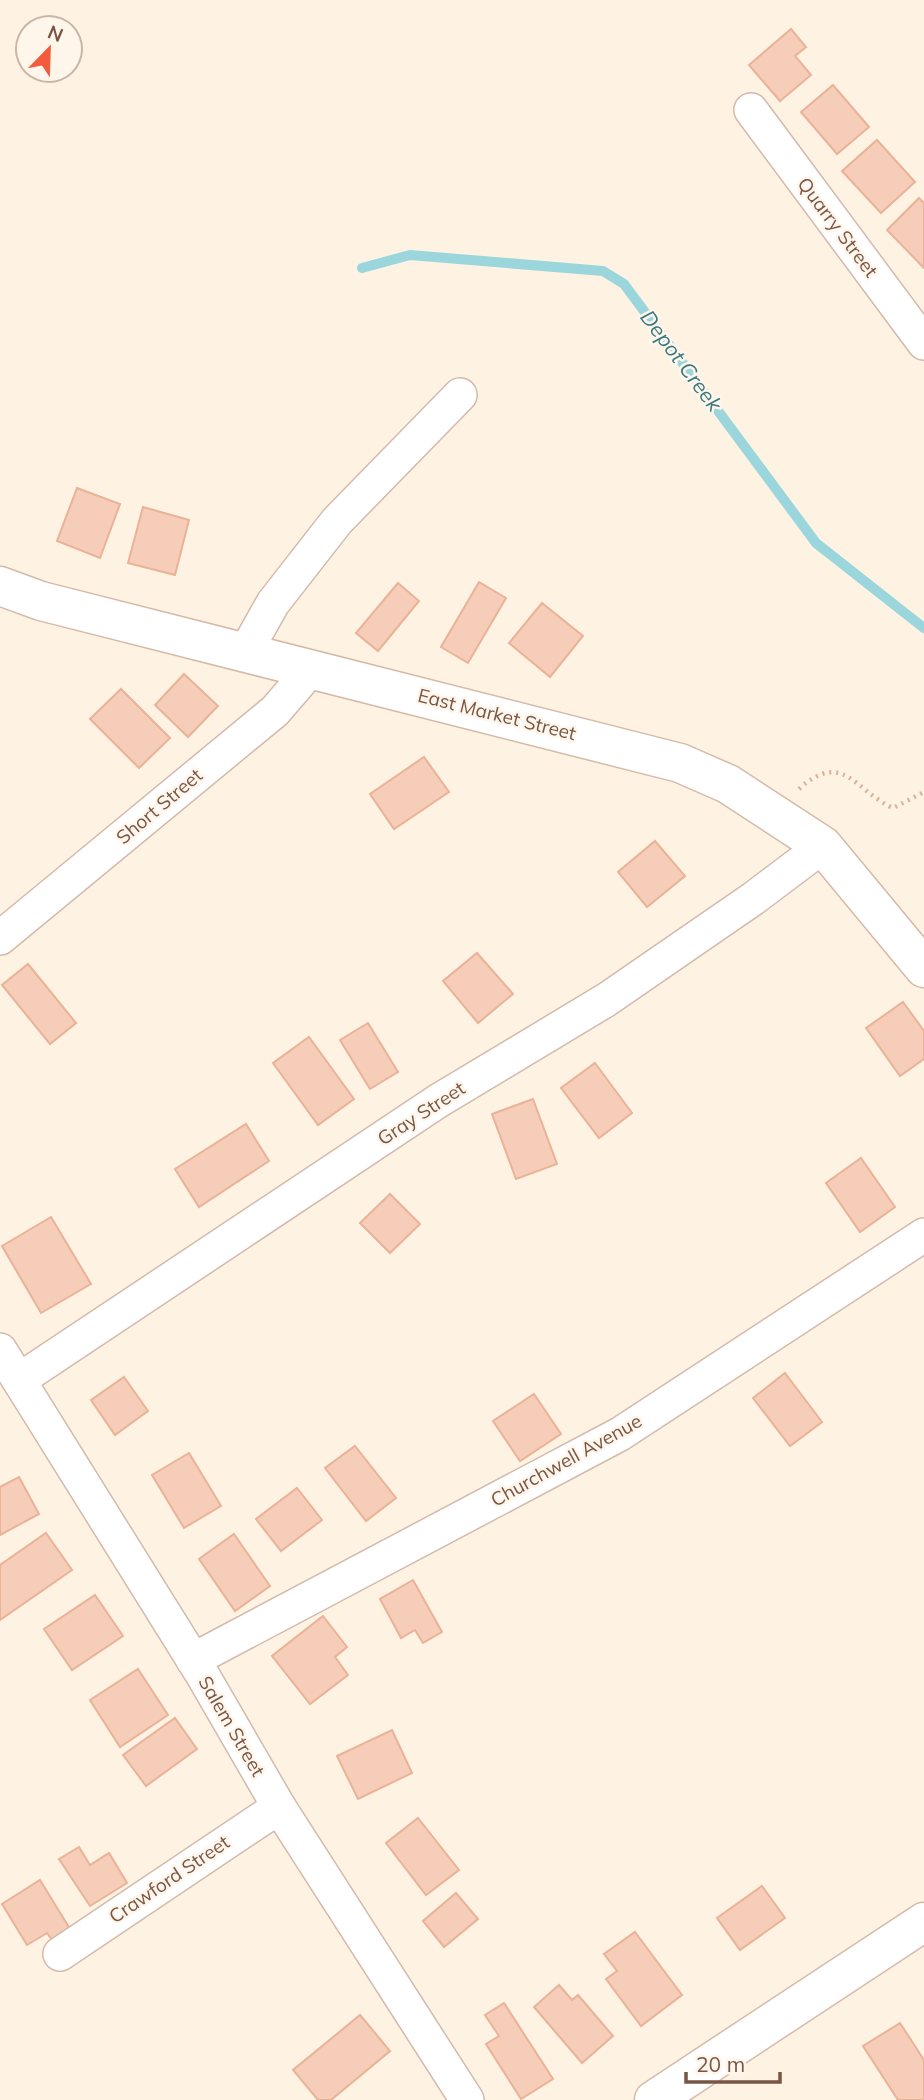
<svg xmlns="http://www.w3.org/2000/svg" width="924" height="2100" font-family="Mulish,sans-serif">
	<rect width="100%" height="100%" fill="#fef2e3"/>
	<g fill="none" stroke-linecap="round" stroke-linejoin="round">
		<path stroke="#9bd6dc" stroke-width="10" d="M362,268L410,255L603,271L624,284L816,543L924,628"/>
	</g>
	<g fill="#f6cdb8" stroke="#eab297" stroke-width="2">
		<path d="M791,29L806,47L795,56L811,75L780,101L749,65Z"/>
		<path d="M833,85L869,127L837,154L801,112Z"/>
		<path d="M877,140L915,182L881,213L842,171Z"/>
		<path d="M919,198L924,203V268L887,230Z"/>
		<path d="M77,488L120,504L100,558L57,541Z"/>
		<path d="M143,507L189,520L175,575L128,563Z"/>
		<path d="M479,582L506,598L468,663L441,647Z"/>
		<path d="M398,583L419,601L378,651L356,633Z"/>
		<path d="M542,603L583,636L550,677L509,643Z"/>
		<path d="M184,674L218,706L188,737L155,705Z"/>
		<path d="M121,689L170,738L139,768L90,719Z"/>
		<path d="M424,757L449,792L394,829L370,794Z"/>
		<path d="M655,841L685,876L647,907L618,872Z"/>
		<path d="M477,953L513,994L478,1023L443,981Z"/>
		<path d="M28,964L76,1023L50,1044L2,985Z"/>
		<path d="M903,1002L924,1031V1059L900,1076L866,1028Z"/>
		<path d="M368,1023L398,1072L370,1089L340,1040Z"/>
		<path d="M309,1037L354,1099L318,1125L273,1063Z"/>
		<path d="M595,1063L632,1113L599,1138L561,1088Z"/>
		<path d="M533,1099L557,1164L516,1179L492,1114Z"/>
		<path d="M246,1124L269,1161L199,1207L175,1169Z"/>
		<path d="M861,1158L895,1207L860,1232L826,1183Z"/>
		<path d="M390,1194L420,1224L390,1253L360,1223Z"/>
		<path d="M51,1217L91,1284L41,1313L2,1246Z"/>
		<path d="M785,1373L822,1422L790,1446L753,1398Z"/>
		<path d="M124,1377L148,1411L115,1435L91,1400Z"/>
		<path d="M534,1394L561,1434L520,1461L493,1421Z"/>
		<path d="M355,1446L396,1498L366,1521L325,1468Z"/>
		<path d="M189,1453L221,1506L184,1528L152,1475Z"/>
		<path d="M19,1477L39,1514L0,1535V1487Z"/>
		<path d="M297,1488L322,1520L281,1551L256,1519Z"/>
		<path d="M46,1533L72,1570L0,1620V1565Z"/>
		<path d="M234,1534L270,1586L235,1611L199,1559Z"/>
		<path d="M413,1580L442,1632L423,1643L415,1630L401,1638L380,1599Z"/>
		<path d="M95,1595L123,1636L72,1670L44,1629Z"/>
		<path d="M323,1616L347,1647L335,1657L348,1675L310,1704L272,1656Z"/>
		<path d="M138,1669L168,1715L120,1747L90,1700Z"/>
		<path d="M175,1718L197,1749L146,1786L123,1755Z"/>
		<path d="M392,1730L412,1773L358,1799L337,1756Z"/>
		<path d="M418,1818L459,1870L426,1895L386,1843Z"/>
		<path d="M79,1847L90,1865L109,1853L127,1883L90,1906L59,1859Z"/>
		<path d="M40,1880L70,1929L52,1940L47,1933L27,1945L2,1904Z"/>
		<path d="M762,1886L785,1918L740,1950L717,1918Z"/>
		<path d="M456,1893L478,1919L444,1947L423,1921Z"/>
		<path d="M635,1932L682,1995L641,2026L606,1979L617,1971L604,1954Z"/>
		<path d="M559,1985L572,2000L578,1995L613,2036L582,2063L534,2007Z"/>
		<path d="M504,2003L553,2079L521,2099L486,2044L499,2036L485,2015Z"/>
		<path d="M360,2015L390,2051L331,2100H318L293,2070Z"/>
		<path d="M900,2023L924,2060V2100H898L863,2046Z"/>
	</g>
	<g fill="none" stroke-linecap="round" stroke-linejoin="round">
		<g stroke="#d3baab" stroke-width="36">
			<g id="street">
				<path d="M751,110L924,343"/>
				<path d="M246,651L273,603L337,521L460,395"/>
				<path d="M0,938L275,711L312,668"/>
				<path d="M0,1350L202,1674L279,1807L467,2100"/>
				<path d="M19,1380L438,1101L606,1000L754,898L823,846"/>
				<path d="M193,1660L620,1434L924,1235"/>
				<path d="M60,1954L279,1807"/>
			</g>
		</g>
		<g stroke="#d6baa8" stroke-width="41">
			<g id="secondary">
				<path d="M0,586L41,601L680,763L728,784L823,846L924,968"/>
				<path d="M654,2100L924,1922"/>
			</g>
		</g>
		<path stroke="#dbb09b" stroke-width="4.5" stroke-dasharray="2 5" stroke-linecap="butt" d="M799,789C843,749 855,791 893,808L924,792"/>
		<use href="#street" stroke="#fff" stroke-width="33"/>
		<use href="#secondary" stroke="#fff" stroke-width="38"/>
	</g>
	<g text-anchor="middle" stroke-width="5" stroke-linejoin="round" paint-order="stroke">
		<g font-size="19" fill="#795546" stroke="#fff6eb">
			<text transform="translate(838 227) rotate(53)" y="7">Quarry Street</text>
			<text transform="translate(497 714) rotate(14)" y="7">East Market Street</text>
			<text transform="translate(159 806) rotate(-40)" y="7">Short Street</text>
			<text transform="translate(421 1113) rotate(-33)" y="7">Gray Street</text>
			<text transform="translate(566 1460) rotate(-29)" y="7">Churchwell Avenue</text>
			<text transform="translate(232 1726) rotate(60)" y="7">Salem Street</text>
			<text transform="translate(169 1879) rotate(-34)" y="7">Crawford Street</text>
		</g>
		<g font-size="21" font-style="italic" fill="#39787f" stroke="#fff6eb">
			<text transform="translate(681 361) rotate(53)" y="7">Depot Creek</text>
		</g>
	</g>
	<g transform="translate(49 49) rotate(23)"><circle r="33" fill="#fff6eb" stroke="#c9b6a9" stroke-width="2"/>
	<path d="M0-5L12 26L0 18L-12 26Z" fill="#f35b3d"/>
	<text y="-10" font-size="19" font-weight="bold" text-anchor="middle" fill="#795546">N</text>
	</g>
	<path d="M686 2072v10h94v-10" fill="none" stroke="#795546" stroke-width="3.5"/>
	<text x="696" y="2072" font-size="21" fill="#795546" stroke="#fff6eb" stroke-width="5" paint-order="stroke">20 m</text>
</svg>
